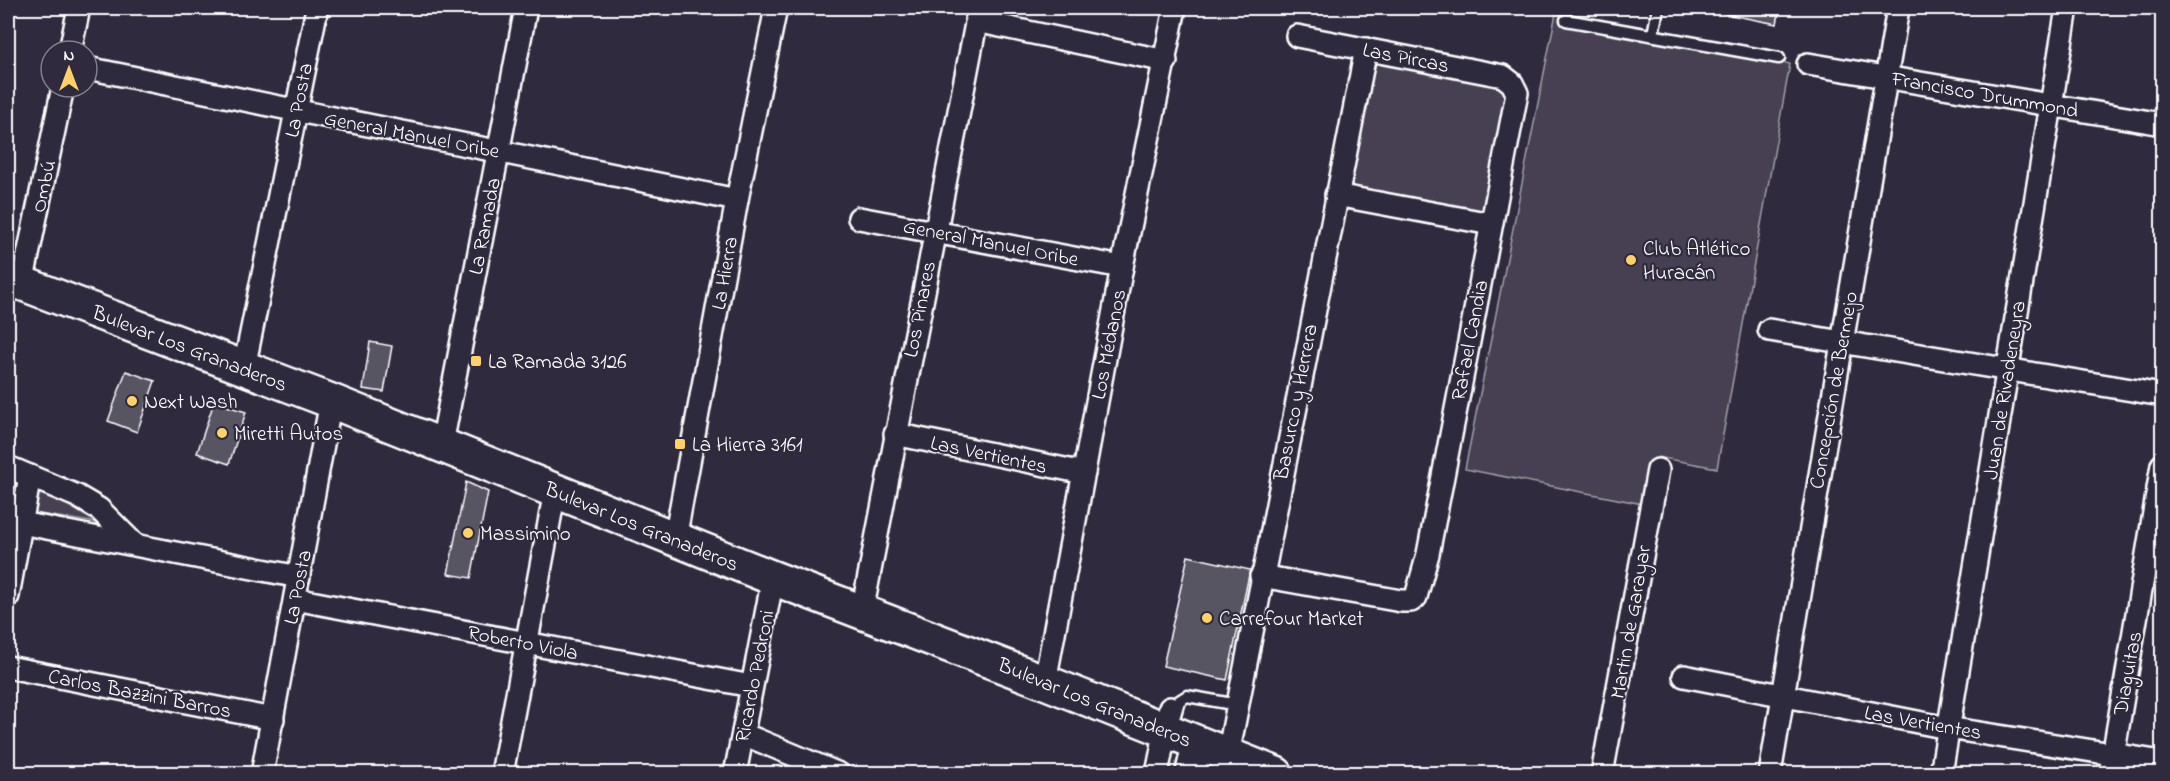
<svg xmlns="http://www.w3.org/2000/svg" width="2170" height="781" font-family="'Indie Flower',sans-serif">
	<rect width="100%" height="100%" fill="#2f2a3d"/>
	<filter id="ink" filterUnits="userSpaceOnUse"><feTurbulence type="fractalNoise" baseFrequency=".0167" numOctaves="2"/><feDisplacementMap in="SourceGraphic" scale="12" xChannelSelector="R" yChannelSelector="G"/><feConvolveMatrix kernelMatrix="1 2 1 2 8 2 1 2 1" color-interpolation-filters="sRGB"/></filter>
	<g filter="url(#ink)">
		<g fill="#464152" stroke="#a2a0a8" stroke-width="1.5">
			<path d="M1556,13L1790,64L1717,468L1658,457L1648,505L1465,469Z"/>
			<path d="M1364,49L1512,83L1491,224L1336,195Z"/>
			<path d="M36,490L61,501L97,523L34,513Z"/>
		</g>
		<g fill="#595564" stroke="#fff" stroke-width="1.5">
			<path d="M1726,8H1780L1777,24L1725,14Z"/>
			<path d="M370,342L392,346L384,392L363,389Z"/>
			<path d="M126,371L155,381L137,432L108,421Z"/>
			<path d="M214,402L246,412L229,464L197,453Z"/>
			<path d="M466,482L488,492L471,578L448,574Z"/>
			<path d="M1188,556L1250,570L1227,680L1163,666Z"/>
		</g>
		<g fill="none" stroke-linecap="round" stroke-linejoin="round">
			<g stroke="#fff" stroke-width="15">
				<g id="lane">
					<path d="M1566,20L1779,58"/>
					<path d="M1653,35L1658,8"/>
					<path d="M1175,715L1179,701L1187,696L1238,705"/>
				</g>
			</g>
			<g stroke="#fff" stroke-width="26">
				<g id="street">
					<path d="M976,21L1166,61"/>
					<path d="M70,51L79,8"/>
					<path d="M1808,64L2162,124"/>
					<path d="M87,68L737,200"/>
					<path d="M1336,195L1491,224"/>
					<path d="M859,218L1122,267"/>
					<path d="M22,284L63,87"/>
					<path d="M1769,330L2162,395"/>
					<path d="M244,368L317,8"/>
					<path d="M895,434L1084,473"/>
					<path d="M442,444L526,8"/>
					<path d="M8,467L77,496L99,509L133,543"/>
					<path d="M21,523L299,577"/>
					<path d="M675,539L737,200L776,8"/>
					<path d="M1261,576L1401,601H1411L1416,597L1428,554L1517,93L1512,83L1503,76L1297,36"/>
					<path d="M8,596L30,476"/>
					<path d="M295,599L751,686"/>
					<path d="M862,612L979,8"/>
					<path d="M8,667L273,719"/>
					<path d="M1684,676L1948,728L2162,762"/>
					<path d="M1045,682L1122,267L1175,8"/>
					<path d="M743,734L839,774"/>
					<path d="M1228,755L1366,49"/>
					<path d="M262,774L331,401"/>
					<path d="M502,774L555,491"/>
					<path d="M735,774L773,578"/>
					<path d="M1157,774L1170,708"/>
					<path d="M1602,774L1658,470"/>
					<path d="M1770,774L1898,8"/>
					<path d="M1941,774L2067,8"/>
					<path d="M2110,774L2162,465"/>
				</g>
			</g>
			<g stroke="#fff" stroke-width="33">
				<path id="secondary" d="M1190,774L1197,743"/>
			</g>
			<g stroke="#fff" stroke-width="38">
				<path id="primary" d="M8,278L331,401L773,578L1045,682L1276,774"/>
			</g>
			<use href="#lane" stroke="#2f2a3d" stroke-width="10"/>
			<use href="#street" stroke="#2f2a3d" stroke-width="21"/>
			<use href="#secondary" stroke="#2f2a3d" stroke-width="28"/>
			<use href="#primary" stroke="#2f2a3d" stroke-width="33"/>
		</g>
	</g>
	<g fill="#ffd166" stroke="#2f2a3d" stroke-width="2">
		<circle cx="1631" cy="260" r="6"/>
		<rect x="470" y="355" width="12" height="12" rx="3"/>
		<circle cx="132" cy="401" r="6"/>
		<circle cx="222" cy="433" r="6"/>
		<rect x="674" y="438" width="12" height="12" rx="3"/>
		<circle cx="468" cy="533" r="6"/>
		<circle cx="1207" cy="618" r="6"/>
	</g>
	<g text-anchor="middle" stroke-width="4.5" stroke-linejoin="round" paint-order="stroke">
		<g font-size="21" fill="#fff" stroke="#2f2a3d">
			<text transform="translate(1406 57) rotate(11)" y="7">Las Pircas</text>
			<text transform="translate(1985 94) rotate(10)" y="7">Francisco Drummond</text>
			<text transform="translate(298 100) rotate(-79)" y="7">La Posta</text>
			<text transform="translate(412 134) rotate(11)" y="7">General Manuel Oribe</text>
			<text transform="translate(43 186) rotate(-78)" y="7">Ombú</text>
			<text transform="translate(484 226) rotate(-79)" y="7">La Ramada</text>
			<text transform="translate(991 242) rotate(11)" y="7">General Manuel Oribe</text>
			<text transform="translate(724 273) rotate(-80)" y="7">La Hierra</text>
			<text transform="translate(919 309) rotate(-79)" y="7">Los Pinares</text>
			<text transform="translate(1469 340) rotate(-79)" y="7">Rafael Candia</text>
			<text transform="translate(1108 344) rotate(-79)" y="7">Los Médanos</text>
			<text transform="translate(190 348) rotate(21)" y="7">Bulevar Los Granaderos</text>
			<text transform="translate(1833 390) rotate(-80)" y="7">Concepción de Bermejo</text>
			<text transform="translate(2004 390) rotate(-81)" y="7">Juan de Rivadeneyra</text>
			<text transform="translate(1295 402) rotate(-79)" y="7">Basurco y Herrera</text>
			<text transform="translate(989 454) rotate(12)" y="7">Las Vertientes</text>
			<text transform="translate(642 526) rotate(22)" y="7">Bulevar Los Granaderos</text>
			<text transform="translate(297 587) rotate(-79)" y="7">La Posta</text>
			<text transform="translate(1630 622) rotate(-80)" y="7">Martin de Garayar</text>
			<text transform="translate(523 642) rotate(11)" y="7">Roberto Viola</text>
			<text transform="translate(2127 673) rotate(-80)" y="7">Diaguitas</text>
			<text transform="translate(754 676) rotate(-79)" y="7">Ricardo Pedroni</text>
			<text transform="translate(140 693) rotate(11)" y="7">Carlos Bazzini Barros</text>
			<text transform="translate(1095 702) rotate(22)" y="7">Bulevar Los Granaderos</text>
			<text transform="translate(1923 722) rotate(10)" y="7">Las Vertientes</text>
		</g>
		<g font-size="21" fill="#fff" stroke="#2f2a3d" text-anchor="start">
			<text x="1643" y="255">Club Atlético<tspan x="1643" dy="24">Huracán</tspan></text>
			<text x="488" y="368">La Ramada 3126</text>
			<text x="144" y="408">Next Wash</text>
			<text x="234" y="440">Miretti Autos</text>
			<text x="692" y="451">La Hierra 3161</text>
			<text x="480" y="540">Massimino</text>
			<text x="1219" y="625">Carrefour Market</text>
		</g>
	</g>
	<rect width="2170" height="781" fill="none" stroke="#2f2a3d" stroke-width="30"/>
	<rect x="15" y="15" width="2140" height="751" fill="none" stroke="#fff" stroke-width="2" filter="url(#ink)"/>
	<g transform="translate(69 69)"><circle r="28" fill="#2f2a3d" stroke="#827f8b" stroke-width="1.5"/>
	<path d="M0-4.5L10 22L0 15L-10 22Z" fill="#ffd166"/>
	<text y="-9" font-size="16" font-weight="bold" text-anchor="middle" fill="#ffffff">N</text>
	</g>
</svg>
